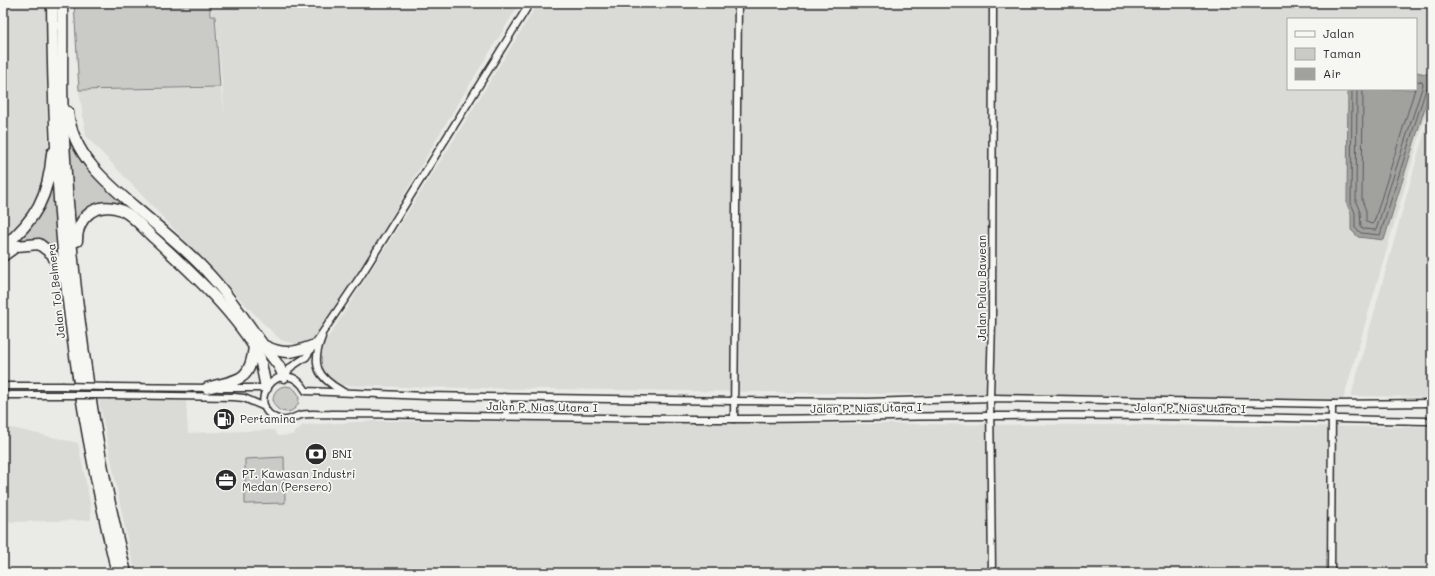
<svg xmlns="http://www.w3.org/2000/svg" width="1435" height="576" font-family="Mali,sans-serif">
	<rect width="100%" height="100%" fill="#eaeae6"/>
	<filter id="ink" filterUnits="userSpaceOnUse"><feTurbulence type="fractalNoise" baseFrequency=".025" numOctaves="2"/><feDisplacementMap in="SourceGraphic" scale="8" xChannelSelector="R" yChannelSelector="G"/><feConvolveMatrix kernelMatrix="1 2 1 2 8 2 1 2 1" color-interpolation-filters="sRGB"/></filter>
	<g filter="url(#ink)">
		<g fill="#dadad6" fill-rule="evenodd">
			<path d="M3,3H47L48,164L46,185L16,233L3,243Z"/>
			<path d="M212,3H520L443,128L319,341L307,345L292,343L281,340L262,322L86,136L79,90L221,88L225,117L216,15H212Z"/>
			<path d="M538,3H1432V94L1343,400L403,387L342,385L329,378L324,371L320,356L326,341L450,146ZM1288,19H1416V89H1288Z"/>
			<path d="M1432,104V397L1351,396Z"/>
			<path d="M99,400H186L188,433L274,430L278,436L292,435L303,425L376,421L1432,427V573H136L129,548Z"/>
			<path d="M3,426L78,443L90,503L91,520L5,522V573H3Z"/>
		</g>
		<g fill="#cacac7" stroke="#7a7a79">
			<path d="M74,3H210V16H215L220,87L79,90Z"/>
			<path d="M69,132L95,175L130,212L94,205L83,212L74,228Z"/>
			<path d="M52,180L59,251L57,254C42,244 33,236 16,243Z"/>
			<circle cx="286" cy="399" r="13"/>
			<path d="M284,457L285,503L245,504V459Z"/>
		</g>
		<path fill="#a1a19e" stroke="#727270" d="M1416,72L1432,75V85L1384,240L1358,237L1351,230V214L1347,204L1348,89H1416Z"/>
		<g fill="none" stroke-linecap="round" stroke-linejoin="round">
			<g stroke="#5a5a59" stroke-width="1">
				<path d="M1352,89L1351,203L1355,213V228L1361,233L1380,235L1426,89L1432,86"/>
				<path d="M1357,89L1356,202L1360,212L1361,227L1363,229L1376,230L1423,85L1422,82L1416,81"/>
				<path d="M1363,89L1362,200L1366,211V222L1372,224L1374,222L1415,89"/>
			</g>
			<g stroke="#2b2b2b" stroke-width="9">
				<g id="minor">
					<path d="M322,337C311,365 317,377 342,391"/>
					<path d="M284,377L291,367L306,357L362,274L530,3"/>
					<path d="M3,386H62"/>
					<path d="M109,387L210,388"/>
					<path d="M219,388H266"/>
					<path d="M3,395H63"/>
					<path d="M110,395L234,397L244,398L265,407"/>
					<path d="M1432,403L1332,404L990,398L868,402L733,401L427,396L306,391C283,351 241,405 278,419C287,423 292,417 301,415C310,413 323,415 332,414C362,414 391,414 420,415C524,417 628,419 732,419C818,419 903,416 988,416C1136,414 1284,418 1432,421"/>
					<path d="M503,417C510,411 511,404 504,397"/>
					<path d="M734,419L738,3"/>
					<path d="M992,573L990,398L992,321L993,3"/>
					<path d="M1331,573L1332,404"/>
				</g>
			</g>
			<g stroke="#2b2b2b" stroke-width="13">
				<g id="highway">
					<path d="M52,3C53,108 57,213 70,317C80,403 97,489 117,573"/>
					<path d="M62,3C63,42 61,82 63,121C70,272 89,426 126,573"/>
					<path d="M68,112C73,157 109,185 141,212C163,231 187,250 207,272C234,300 254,335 279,366L284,377"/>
					<path d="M77,241C77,230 81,219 91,212C102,205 117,206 128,214C138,221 146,231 155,239C188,269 231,309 254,347C250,383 238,379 207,388"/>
					<path d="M3,247C36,220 49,195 52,153"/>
					<path d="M3,256L17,246L39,244L52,254L63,278"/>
					<path d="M265,346C284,355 293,353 312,346"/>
					<path d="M254,347L260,358L266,388"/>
				</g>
			</g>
			<use href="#minor" stroke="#f6f6f2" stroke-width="6"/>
			<use href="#highway" stroke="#f6f6f2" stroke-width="10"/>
			<g stroke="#2b2b2b" stroke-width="9" stroke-linecap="butt">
				<g id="minor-bridge">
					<path d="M62,386L109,387"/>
					<path d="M63,395H110"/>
				</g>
			</g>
			<use href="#minor-bridge" stroke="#f6f6f2" stroke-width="6"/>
		</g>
	</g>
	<defs>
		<g id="fuel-disc" transform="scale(1.15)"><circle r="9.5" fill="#2b2b2b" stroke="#f6f6f2"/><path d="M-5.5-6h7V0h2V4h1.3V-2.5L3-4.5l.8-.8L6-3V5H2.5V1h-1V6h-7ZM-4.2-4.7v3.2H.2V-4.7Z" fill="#fff"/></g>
		<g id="bank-disc" transform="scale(1.15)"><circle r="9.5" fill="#2b2b2b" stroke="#f6f6f2"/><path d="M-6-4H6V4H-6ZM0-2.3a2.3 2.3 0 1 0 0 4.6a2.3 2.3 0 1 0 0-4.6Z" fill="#fff"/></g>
		<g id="office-disc" transform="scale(1.15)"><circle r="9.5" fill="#2b2b2b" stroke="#f6f6f2"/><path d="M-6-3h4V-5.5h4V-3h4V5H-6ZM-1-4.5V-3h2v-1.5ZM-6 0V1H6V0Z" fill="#fff"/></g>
	</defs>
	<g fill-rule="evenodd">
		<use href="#fuel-disc" x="224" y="419"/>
		<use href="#bank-disc" x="316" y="454"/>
		<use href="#office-disc" x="226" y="480"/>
	</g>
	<g text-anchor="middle" stroke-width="3.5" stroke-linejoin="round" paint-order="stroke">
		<g font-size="11" fill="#2b2b2b" stroke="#f6f6f2">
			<text transform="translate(982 288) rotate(-90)" y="4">Jalan Pulau Bawean</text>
			<text transform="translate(56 291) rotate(-96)" y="4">Jalan Tol Belmera</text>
			<text transform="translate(542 407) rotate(1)" y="4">Jalan P. Nias Utara I</text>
			<text transform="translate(866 408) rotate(-1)" y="4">Jalan P. Nias Utara I</text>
			<text transform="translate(1190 408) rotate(1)" y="4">Jalan P. Nias Utara I</text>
		</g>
		<g font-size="11" fill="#2b2b2b" stroke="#f6f6f2" text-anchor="start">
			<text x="240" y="423">Pertamina</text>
			<text x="332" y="458">BNI</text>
			<text x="242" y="478">PT. Kawasan Industri<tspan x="242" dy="13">Medan (Persero)</tspan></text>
		</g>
	</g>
	<rect width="1435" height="576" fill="none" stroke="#f6f6f2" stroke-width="16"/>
	<rect x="8" y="8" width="1419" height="560" fill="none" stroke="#2b2b2b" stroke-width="1.5" filter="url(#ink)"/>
	<rect x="1287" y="18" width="130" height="72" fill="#f6f6f2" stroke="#a5a5a2"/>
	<rect x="1295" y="31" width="20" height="6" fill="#f6f6f2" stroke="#a5a5a2"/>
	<text x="1323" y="38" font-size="12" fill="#2b2b2b">Jalan</text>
	<rect x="1295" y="48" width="20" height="12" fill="#cacac7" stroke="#a5a5a2"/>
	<text x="1323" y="58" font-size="12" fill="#2b2b2b">Taman</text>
	<rect x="1295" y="68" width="20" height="12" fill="#a1a19e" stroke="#a5a5a2"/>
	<text x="1323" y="78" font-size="12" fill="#2b2b2b">Air</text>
</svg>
